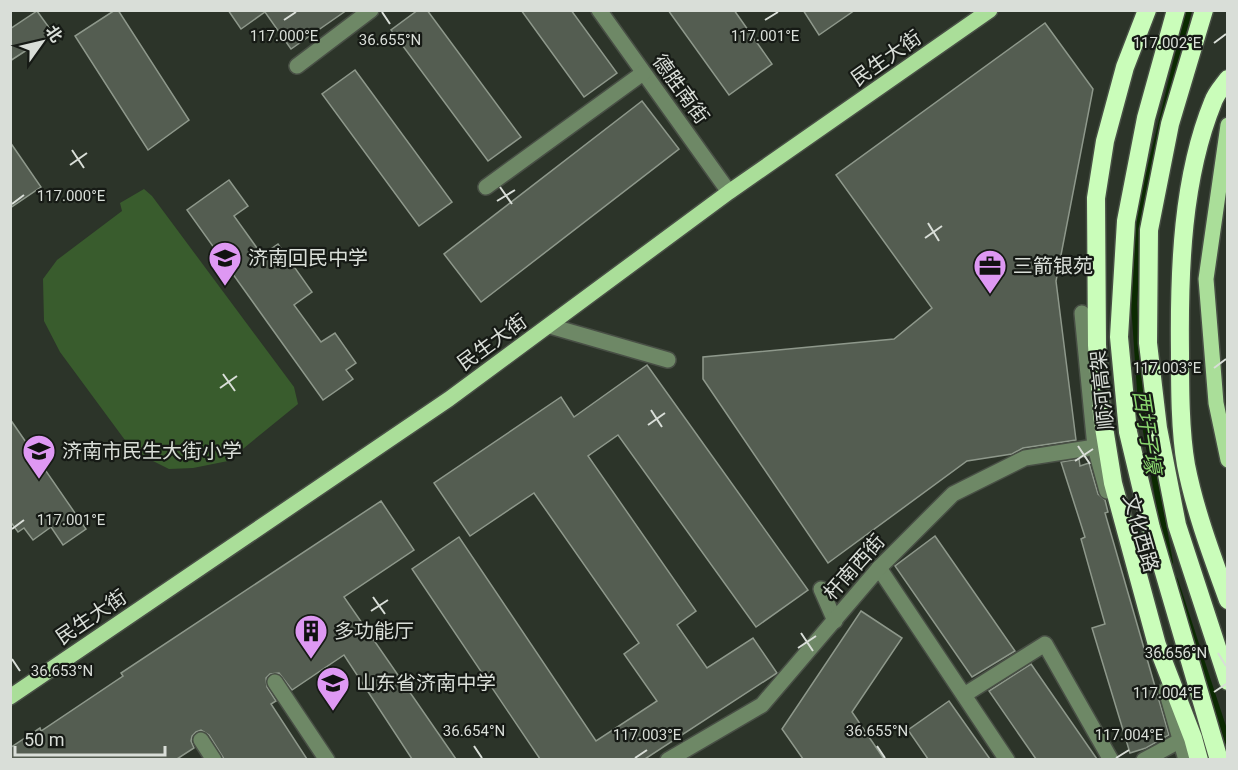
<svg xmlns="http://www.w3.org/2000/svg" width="1238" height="770" font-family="Roboto,'Noto Sans SC',sans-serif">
	<rect width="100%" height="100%" fill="#2c3429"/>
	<path fill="#395c2d" d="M144,189L152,196L294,387L298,404L228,461L193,468L169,469L133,451L60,352L44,321L43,279L57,260L122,211L120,203Z"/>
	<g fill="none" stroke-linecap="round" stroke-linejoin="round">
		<g stroke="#0b2a01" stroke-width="6">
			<path d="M1170,562L1141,404L1134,304L1140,210L1189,10"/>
			<path d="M1175,580L1228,742"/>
		</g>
	</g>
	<g fill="#545d51" stroke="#8e988b" stroke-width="1.5">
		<path d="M115,10H118L189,120L148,150L75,36Z"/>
		<path d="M228,10H347L291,49L265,12L241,29Z"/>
		<path d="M418,10H427L521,137L488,161L391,30Z"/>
		<path d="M521,10H571L617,73L584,97Z"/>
		<path d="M668,10H734L772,64L729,95Z"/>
		<path d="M803,10H855L819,35Z"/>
		<path d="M37,11L53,33L10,61V29Z"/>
		<path d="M1045,23L1093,89L1056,281L1076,440L1023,448L1012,454L967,461L828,563L703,379V357L894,339L932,308L836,175Z"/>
		<path d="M355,70L452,202L419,226L322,94Z"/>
		<path d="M642,101L679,149L481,302L444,254Z"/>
		<path d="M10,142L41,187L10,208Z"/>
		<path d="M229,180L248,206L234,216L262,255L278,244L312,292L294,305L321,342L335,333L356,363L346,370L353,379L323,400L187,210Z"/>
		<path d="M647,365L808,590L756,627L618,435L588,456L696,611L677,625L707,668L753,638L777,673L645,759H540L412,569L459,537L596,741L657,701L624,654L639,643L534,493L470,536L434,483L561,397L574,417Z"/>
		<path d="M10,419L86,529L63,545L51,527L33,540L24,528L18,532L10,521Z"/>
		<path d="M1079,459L1080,466L1089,463L1098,494L1105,500L1108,512L1105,513L1169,735L1146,748L1130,753L1092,628L1105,624L1081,539L1085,537L1061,462Z"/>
		<path d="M381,501L414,550L344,597L456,759H412L344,655L292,690L279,673L270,674L266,678L267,687L276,701L271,704L307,759H224L209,735L201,730L196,732L192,736L191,741L194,748L177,759H10V748L40,728L41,731L123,676L121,673Z"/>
		<path d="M935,536L1015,651L972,677L895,566Z"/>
		<path d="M861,611L902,638L852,712L884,759H803L782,729Z"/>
		<path d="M1031,664L1097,759H1036L989,691Z"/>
		<path d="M949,701L990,759H928L908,730Z"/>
	</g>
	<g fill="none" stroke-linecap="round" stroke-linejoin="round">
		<g stroke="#484f45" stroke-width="18">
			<g id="minor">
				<path d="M599,10L729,192"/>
				<path d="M297,66L371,10"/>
				<path d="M486,187L643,73"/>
				<path d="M1082,313L1095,447L1107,491"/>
				<path d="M550,326L668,360"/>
				<path d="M879,568L1007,760"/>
				<path d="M821,589L835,621"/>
				<path d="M275,682L327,760"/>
				<path d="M1166,690L1186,760"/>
				<path d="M964,695L1045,644L1111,760"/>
				<path d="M201,740L214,760"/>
				<path d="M668,760L762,705L879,568L953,494L1025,458L1095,447"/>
				<path d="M1144,760L1181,740"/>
			</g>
		</g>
		<g stroke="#484f45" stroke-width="18">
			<g id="major">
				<path d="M1228,125L1206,279L1216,403L1228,460"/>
				<path d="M10,697L449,399L729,192L990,10"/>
			</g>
		</g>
		<g stroke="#484f45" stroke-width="21">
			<g id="highway">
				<path d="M1147,10L1125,67L1105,141L1096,198L1097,345L1102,415L1113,483L1157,645L1193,738L1199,760"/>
				<path d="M1176,10L1146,118L1126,221L1119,337L1128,432L1151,528L1219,760"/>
				<path d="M1204,10L1170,124L1149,230L1148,343L1158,428L1177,525L1228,681"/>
				<path d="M1228,79C1223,86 1216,93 1213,102C1182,178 1179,270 1180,352C1180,387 1180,431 1186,465C1195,511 1212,556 1228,600"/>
			</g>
		</g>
		<use href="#minor" stroke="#6e8866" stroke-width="15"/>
		<use href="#major" stroke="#aade99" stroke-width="15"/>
		<use href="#highway" stroke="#cafdba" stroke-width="18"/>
	</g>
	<path fill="none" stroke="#d9ded8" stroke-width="2" d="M382,12L390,24M284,20L296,12M765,20L778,12M1214,43L1226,34M72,150L84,168M70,165L87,153M500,187L512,204M497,201L515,190M12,204L24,195M928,223L939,241M925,238L942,226M1214,368L1226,359M223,374L235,391M220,388L237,376M651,410L662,427M648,425L665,413M1078,446L1090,464M1075,461L1093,449M12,529L24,520M373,597L385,614M371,611L388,600M801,633L813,651M798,648L816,636M1218,653L1226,666M12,659L20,671M1214,692L1226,684M474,746L482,758M877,746L885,758M635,758L647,750M1116,758L1129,750"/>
	<defs>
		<g id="school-pin" transform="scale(1.725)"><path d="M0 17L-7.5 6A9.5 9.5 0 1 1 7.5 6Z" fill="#de98f3" stroke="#161a15"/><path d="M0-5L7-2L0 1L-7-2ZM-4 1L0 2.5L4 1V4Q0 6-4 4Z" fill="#111"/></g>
		<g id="office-pin" transform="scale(1.725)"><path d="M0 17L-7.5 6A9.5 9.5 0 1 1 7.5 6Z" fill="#de98f3" stroke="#161a15"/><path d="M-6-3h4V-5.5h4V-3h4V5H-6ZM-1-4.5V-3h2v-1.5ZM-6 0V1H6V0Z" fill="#111"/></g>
		<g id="building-pin" transform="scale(1.725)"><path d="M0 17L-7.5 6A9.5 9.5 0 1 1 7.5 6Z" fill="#de98f3" stroke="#161a15"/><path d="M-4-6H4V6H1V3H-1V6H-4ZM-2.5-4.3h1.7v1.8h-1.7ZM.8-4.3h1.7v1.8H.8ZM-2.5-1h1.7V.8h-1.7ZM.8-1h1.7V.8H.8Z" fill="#111"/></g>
	</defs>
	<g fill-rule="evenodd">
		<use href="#school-pin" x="225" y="258"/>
		<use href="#office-pin" x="990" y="266"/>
		<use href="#school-pin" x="39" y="451"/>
		<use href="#building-pin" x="311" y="631"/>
		<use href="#school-pin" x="333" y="683"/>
	</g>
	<g text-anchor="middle" stroke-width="4.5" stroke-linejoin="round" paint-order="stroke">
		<g font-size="20" fill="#d9ded8" stroke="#161a15">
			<text transform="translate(886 58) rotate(-35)" y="7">民生大街</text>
			<text transform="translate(681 89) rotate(54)" y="7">德胜南街</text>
			<text transform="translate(492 342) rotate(-36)" y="7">民生大街</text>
			<text transform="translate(1102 390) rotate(-96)" y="7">顺河高架</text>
			<text transform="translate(1141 533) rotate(74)" y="7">文化西路</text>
			<text transform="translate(854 567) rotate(-48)" y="7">杆南西街</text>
			<text transform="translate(91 617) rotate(-34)" y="7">民生大街</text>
		</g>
		<g font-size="20" fill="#d9ded8" stroke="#161a15" text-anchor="start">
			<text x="248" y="265">济南回民中学</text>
			<text x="1013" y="273">三箭银苑</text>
			<text x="62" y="458">济南市民生大街小学</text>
			<text x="334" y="638">多功能厅</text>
			<text x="356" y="690">山东省济南中学</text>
		</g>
		<g font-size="21" font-style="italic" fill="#8ad76f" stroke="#161a15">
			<text transform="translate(1147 432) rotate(81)" y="7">西圩子壕</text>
		</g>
	</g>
	<g font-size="15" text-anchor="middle" fill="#d9ded8" stroke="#161a15" stroke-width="4.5" stroke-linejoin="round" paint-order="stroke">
		<text x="284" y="41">117.000°E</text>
		<text x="765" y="41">117.001°E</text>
		<text x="390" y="45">36.655°N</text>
		<text x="1167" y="48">117.002°E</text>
		<text x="71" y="201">117.000°E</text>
		<text x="1167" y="373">117.003°E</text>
		<text x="71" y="525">117.001°E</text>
		<text x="1176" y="658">36.656°N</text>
		<text x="62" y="676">36.653°N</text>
		<text x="1167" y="698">117.004°E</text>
		<text x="474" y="736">36.654°N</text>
		<text x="877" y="736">36.655°N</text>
		<text x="647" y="740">117.003°E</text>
		<text x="1129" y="740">117.004°E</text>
	</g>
	<rect width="1238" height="770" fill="none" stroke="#d9ded8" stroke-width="24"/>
	<g transform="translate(42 42) rotate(56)" stroke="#161a15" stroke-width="4.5" paint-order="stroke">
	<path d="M0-4.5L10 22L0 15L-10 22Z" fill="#d9ded8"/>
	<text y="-9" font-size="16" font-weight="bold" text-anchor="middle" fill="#d9ded8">北</text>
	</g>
	<path d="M15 746v9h150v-9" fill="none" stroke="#d9ded8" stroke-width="3"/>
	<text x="24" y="746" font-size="18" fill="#d9ded8" stroke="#161a15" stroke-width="4.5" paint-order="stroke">50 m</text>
</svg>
